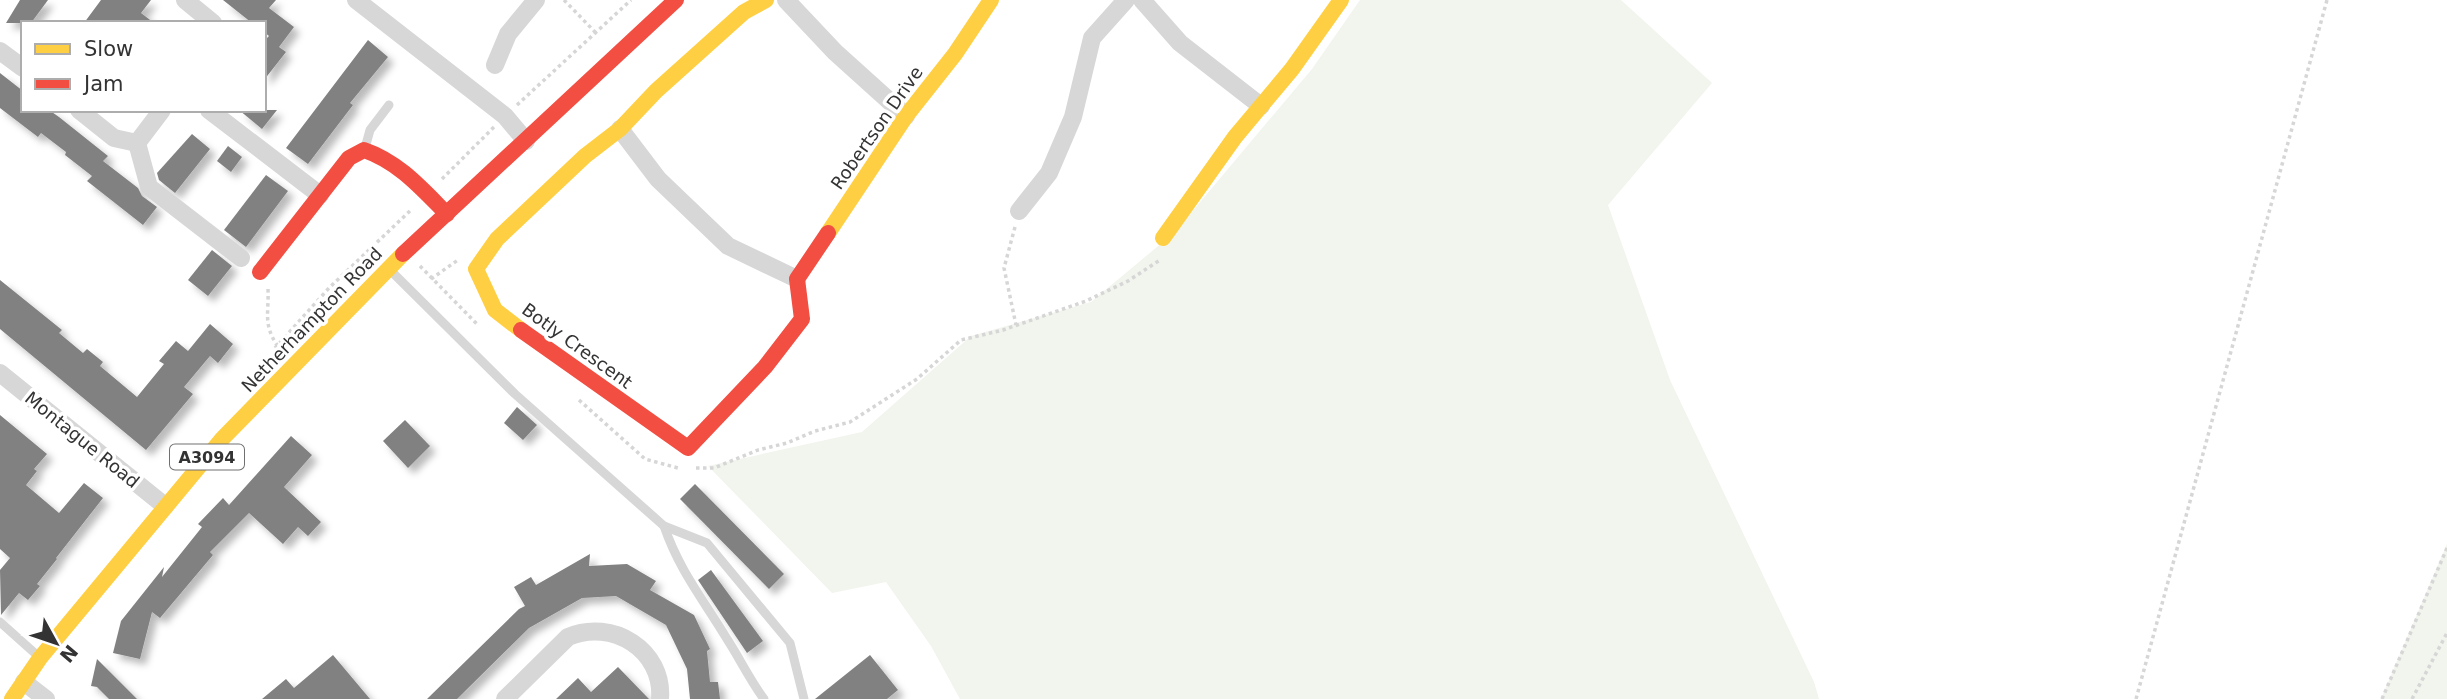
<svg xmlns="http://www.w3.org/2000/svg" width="2447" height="699" font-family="'DejaVu Sans',sans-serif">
	<defs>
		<filter id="shadow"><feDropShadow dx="6" dy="6" stdDeviation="3.5" flood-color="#0004"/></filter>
	</defs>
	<rect width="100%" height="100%" fill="#fff"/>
	<g fill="#f1f5ed">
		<path d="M1360,0H1621L1712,83L1608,205L1670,380L1814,682L1819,699H960L931,646L886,582L832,593L708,466L862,432L971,336L1091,302L1175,232L1312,69Z"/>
		<path d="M2447,544V699H2381Z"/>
	</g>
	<g fill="#818181" filter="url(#shadow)">
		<path d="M20,0H48L31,23H6Z"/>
		<path d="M101,0H151L141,13L154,23H84Z"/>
		<path d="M223,0H276L269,8L294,27L279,47L286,52L264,80V36L267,38L269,36L264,32V23H252Z"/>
		<path d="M368,40L388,57L350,103L353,105L308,164L286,148Z"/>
		<path d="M0,73L23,91V110H49L59,117L108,156L103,161L138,188L142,196L157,207L143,225L87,181L92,176L65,155L66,152L41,133L38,137L0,108Z"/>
		<path d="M239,110H277L262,129Z"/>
		<path d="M192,134L210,149L175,193L159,180L157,173Z"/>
		<path d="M228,146L242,157L231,172L217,161Z"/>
		<path d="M266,175L288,191L246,247L224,230Z"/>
		<path d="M212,250L232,266L208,296L188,280Z"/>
		<path d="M0,280L62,330L59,333L83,353L87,349L103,362L100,366L137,397L164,364L159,361L176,341L188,351L210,324L233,344L218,363L210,356L184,387L193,394L146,450L0,329Z"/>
		<path d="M517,407L537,425L523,440L504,423Z"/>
		<path d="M0,415L47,454L34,469L37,471L26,485L59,513L84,483L103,498L56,558L57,559L37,584L40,586L28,600L19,593L1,615L0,570L10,558L0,549Z"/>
		<path d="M405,420L430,446L408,468L383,441Z"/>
		<path d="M291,436L312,455L284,487L321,522L308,536L298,527L283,544L249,513L210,552L213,555L160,618L152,612L140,659L113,653L121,621L164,567L162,577L202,527L198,524L223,498L229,505Z"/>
		<path d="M695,484L784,574L769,589L680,499Z"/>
		<path d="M590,554L589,566L627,564L656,581L650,590L694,615L710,649L707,651L710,682H718L720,699H690L687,669L666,625L616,596L582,598L529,628L457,699H427L519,609L525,606L514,587L531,577L536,585Z"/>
		<path d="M711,570L763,641L747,653L698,580Z"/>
		<path d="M333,655L370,699H262L286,679L294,688Z"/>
		<path d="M870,655L898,690L887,699H815Z"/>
		<path d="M97,659L137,699H109L97,687L91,686Z"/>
		<path d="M618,667L649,699H556L578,678L591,692Z"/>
	</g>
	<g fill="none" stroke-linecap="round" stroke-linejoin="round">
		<g stroke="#d6d6d6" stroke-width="3.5" stroke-dasharray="3.5 3.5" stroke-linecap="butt">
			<path d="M564,0L596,33"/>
			<path d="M517,105L631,0"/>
			<path d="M442,179L494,127"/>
			<path d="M1015,227L1004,268L1016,325"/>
			<path d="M420,266L478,325"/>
			<path d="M431,279L458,260"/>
			<path d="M268,289C269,313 263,324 277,345"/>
			<path d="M275,348L329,288L412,209"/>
			<path d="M579,400L645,459L678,468"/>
			<path d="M696,468H714L758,450L787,443L815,431L850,422L917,379L961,340L1003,330L1086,301L1128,281L1160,260"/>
			<path d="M2136,699L2327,0"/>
			<path d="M2382,699L2447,548"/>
			<path d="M2412,699L2447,633"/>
		</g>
		<g stroke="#d7d7d7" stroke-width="9">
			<path d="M365,148L370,130L389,105"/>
			<path d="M389,269L515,394L664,526L707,543L790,643L804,699"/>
			<path d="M664,526C680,572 703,599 727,639C740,659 750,680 764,699"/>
			<path d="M0,622L38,656"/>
		</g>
		<g stroke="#d7d7d7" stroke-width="18">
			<path d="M185,0L213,23"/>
			<path d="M356,0L505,116L526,141"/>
			<path d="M786,0L835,52L906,116"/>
			<path d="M1142,0L1180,43L1261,106"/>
			<path d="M0,51L23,68"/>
			<path d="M495,65L508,34L536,0"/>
			<path d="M79,110L114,138L137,143L162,110"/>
			<path d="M209,110L320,195"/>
			<path d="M620,129L658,179L728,246L797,279"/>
			<path d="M137,143L149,187L241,258"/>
			<path d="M1019,211L1049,173L1073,117L1092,38L1126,0"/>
			<path d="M0,373L165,506"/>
			<path d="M24,682L46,699"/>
			<path d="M505,699L568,637C612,618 664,650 660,699"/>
		</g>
		<g stroke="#ffcf43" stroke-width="16">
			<path d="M828,233L906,116L955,54L991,0"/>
			<path d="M1163,238L1235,137L1292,69L1341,0"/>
			<path d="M521,330L495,310L476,269L497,239L585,156L620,129L656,91L744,12L766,0"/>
			<path d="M12,699L40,658L222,439L403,254"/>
		</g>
		<g stroke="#f24e42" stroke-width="16">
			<path d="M403,254L676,0"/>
			<path d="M260,272L349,158L364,150C399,162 422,189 447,214"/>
			<path d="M521,330L688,448L765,367L802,319L797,279L828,233"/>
		</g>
	</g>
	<g text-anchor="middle" stroke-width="7" stroke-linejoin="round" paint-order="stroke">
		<rect fill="#fff" stroke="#707070" stroke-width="2" x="170" y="444.5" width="74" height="25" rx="5"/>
		<g font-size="16" font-weight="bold" fill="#333">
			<text x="207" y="463">A3094</text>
		</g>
		<g font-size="18" fill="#333" stroke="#fff">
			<text transform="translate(877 128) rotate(-55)" y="6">Robertson Drive</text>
			<text transform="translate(312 320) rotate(-46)" y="6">Netherhampton Road</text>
			<text transform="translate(577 346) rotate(36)" y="6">Botly Crescent</text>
			<text transform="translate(82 440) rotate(39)" y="6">Montague Road</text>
		</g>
	</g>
	<rect x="21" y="21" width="245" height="91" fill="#ffffff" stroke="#adadad" stroke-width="2"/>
	<rect x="35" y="44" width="35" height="10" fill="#ffcf43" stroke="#adadad" stroke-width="2"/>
	<text x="84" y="56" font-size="21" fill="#333333">Slow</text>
	<rect x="35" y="79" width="35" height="10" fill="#f24e42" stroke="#adadad" stroke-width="2"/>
	<text x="84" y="91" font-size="21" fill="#333333">Jam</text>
	<g transform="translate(56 643) rotate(130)" stroke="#ffffff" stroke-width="5" paint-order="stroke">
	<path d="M0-5L12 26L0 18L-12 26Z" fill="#333333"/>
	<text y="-10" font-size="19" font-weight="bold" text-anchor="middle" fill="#333333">N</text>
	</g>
</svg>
